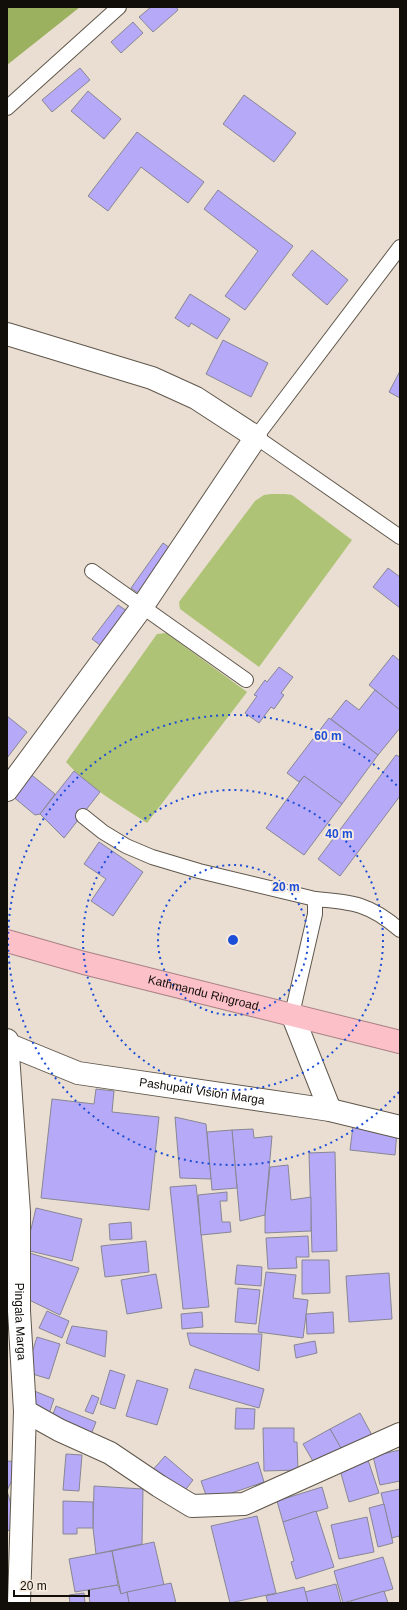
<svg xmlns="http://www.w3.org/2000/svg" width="407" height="1610" font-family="Arial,sans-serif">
	<rect width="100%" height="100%" fill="#e9ded1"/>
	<g fill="#aec375">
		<path d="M271,494H285L292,495L352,540L259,667L180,609L179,602L255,501L264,495Z"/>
		<path d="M166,633L247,692L147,823C120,805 88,787 66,762L157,634Z"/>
	</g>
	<path fill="#9cb15f" d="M7,7H80L7,65Z"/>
	<g fill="#b6a9f7" stroke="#888695">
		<path d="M151,7H176L178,10L153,32L139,17Z"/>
		<path d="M133,22L143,33L121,53L111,42Z"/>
		<path d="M80,68L90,80L52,112L42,100Z"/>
		<path d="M88,91L121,119L104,139L71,111Z"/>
		<path d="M244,95L296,133L274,162L223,124Z"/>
		<path d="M137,132L204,182L188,203L141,167L108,211L88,196Z"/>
		<path d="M218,190L293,246L245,310L225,296L258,251L204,209Z"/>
		<path d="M312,250L348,280L327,305L292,275Z"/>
		<path d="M190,294L230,319L217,339L191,323L189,327L175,318Z"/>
		<path d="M223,340L268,363L251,397L206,374Z"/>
		<path d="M400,371V398L389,392Z"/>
		<path d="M163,543L173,550L141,595L131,588Z"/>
		<path d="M388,568L400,577V608L373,587Z"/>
		<path d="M118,605L130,613L104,648L92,639Z"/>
		<path d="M393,655L400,661V710L369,685Z"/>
		<path d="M279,667L293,677L281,693L284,695L274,709L271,707L259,723L245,713L257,696L254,695L265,680L267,682Z"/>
		<path d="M375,690L400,710V728L378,755L331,719L346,700L359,710Z"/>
		<path d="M7,716L27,732L7,758Z"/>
		<path d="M329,718L378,755L342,804L304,776L299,782L287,773Z"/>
		<path d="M396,755L400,757V796L340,876L318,859Z"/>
		<path d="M74,771L100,792L64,838L40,814Z"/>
		<path d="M28,772L55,794L40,814L35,815L11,795Z"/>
		<path d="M304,776L342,804L304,855L266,828Z"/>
		<path d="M99,842L143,872L113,916L91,901L106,879L84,864Z"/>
		<path d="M96,1089L114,1091L112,1112L159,1117L149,1210L41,1198L52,1099L94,1104Z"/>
		<path d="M175,1117L206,1124L211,1179L180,1178Z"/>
		<path d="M353,1126L397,1131L395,1155L350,1150Z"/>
		<path d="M253,1129L254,1138L272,1136L265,1215L240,1221L232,1130Z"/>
		<path d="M232,1130L237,1188L212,1190L207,1132Z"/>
		<path d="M335,1152L337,1251L312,1252L309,1153Z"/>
		<path d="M288,1165L291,1200L311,1197V1231L265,1233V1215L270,1167Z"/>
		<path d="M196,1185L209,1307L183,1309L170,1187Z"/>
		<path d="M227,1192V1201H220L222,1222H230L231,1232L201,1235L198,1195Z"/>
		<path d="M36,1208L82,1219L72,1261L26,1250Z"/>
		<path d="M131,1222L132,1239L110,1240L109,1224Z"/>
		<path d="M308,1236L309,1257H296L297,1268L268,1269L266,1238Z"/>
		<path d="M146,1241L149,1272L105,1277L101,1246Z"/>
		<path d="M23,1251L79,1268L60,1315L21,1296Z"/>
		<path d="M302,1260H329L330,1293L302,1294Z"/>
		<path d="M237,1265L262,1267L261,1286L235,1284Z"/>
		<path d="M266,1272L296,1275L293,1298L308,1300L303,1338L258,1332Z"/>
		<path d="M389,1273L392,1319L349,1322L346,1276Z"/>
		<path d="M156,1274L162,1308L127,1314L121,1280Z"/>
		<path d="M238,1288L260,1290L256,1324L235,1322Z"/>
		<path d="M47,1311L69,1321L62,1338L39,1328Z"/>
		<path d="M202,1312L203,1327L182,1329L181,1314Z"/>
		<path d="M333,1312L334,1333L307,1334L306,1314Z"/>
		<path d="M72,1326L107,1331L105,1357L66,1343Z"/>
		<path d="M187,1333L262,1334L259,1371L190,1345Z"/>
		<path d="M37,1337L60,1344L49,1379L26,1372Z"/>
		<path d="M315,1341L317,1353L296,1358L294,1345Z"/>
		<path d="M195,1369L264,1389L259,1408L189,1388Z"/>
		<path d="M110,1370L125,1375L115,1409L100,1404Z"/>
		<path d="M137,1380L168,1389L157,1425L126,1416Z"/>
		<path d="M32,1390L54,1399L49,1414L27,1406Z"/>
		<path d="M92,1395L99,1398L93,1414L85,1411Z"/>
		<path d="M56,1406L96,1422L90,1437L50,1422Z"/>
		<path d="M236,1408L255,1409L254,1429H235Z"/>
		<path d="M360,1413L373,1437L344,1454L330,1429Z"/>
		<path d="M263,1428H294V1442H297L298,1470L264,1471Z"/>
		<path d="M330,1429L341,1448L314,1463L303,1444Z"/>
		<path d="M400,1450V1481L380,1485L373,1456Z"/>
		<path d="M66,1454L82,1455L79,1491L63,1490Z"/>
		<path d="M165,1456L193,1480L180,1497L151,1472Z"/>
		<path d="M367,1457L379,1493L349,1502L340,1470Z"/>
		<path d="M7,1461L20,1462L7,1491Z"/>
		<path d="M258,1462L264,1482L208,1501L201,1481Z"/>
		<path d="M94,1486L143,1489L142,1544L96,1554L93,1528Z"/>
		<path d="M322,1487L328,1508L283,1522L277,1501Z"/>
		<path d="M400,1489V1541L399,1536L392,1538L381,1493Z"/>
		<path d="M7,1491L18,1527L7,1531Z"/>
		<path d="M63,1501L93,1502V1528H77V1534H63Z"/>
		<path d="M384,1504L393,1543L378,1547L369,1508Z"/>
		<path d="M316,1511L334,1567L296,1579L291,1562L294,1561L283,1522Z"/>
		<path d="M257,1516L276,1593L230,1603L211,1526Z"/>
		<path d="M367,1517L374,1552L339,1559L331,1525Z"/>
		<path d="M154,1542L164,1585L121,1594L112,1551Z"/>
		<path d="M112,1551L118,1585L75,1592L69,1559Z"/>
		<path d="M383,1557L393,1589L343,1603L334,1571Z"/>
		<path d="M171,1583L176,1603H129L127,1592Z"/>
		<path d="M336,1584L341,1603H308L305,1592Z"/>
		<path d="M118,1585L121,1594L127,1592L129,1603H90L88,1590Z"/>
		<path d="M304,1587L308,1603H268L266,1596Z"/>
		<path d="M384,1591L388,1603H351V1601Z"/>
		<path d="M84,1593L85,1603H70L69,1595Z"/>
	</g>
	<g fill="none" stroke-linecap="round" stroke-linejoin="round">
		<g stroke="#60574c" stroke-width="16">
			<g id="lane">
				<path d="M7,108L119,7"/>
				<path d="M400,247L256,437L400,537"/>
				<path d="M92,571L246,680"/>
				<path d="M83,816L103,832L126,846L152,857L199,871L315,899V914L292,1014"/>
				<path d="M315,899C353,902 370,904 400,930"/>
			</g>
		</g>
		<g stroke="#60574c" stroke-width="24">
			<g id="street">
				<path d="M7,334L152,378L196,398L256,437L142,607L7,790"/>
				<path d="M292,1014L330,1110"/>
				<path id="s1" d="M7,1040L19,1212V1311L25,1411L19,1603"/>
				<path id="s2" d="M7,1044L78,1073L330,1110L400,1127"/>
				<path d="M25,1411L59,1430L110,1453L159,1486L192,1506L244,1504L400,1434"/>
			</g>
		</g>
		<g stroke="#a98185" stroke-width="24">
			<g id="highway">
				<path id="s3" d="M7,941L84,963L400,1042"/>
			</g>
		</g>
		<use href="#lane" stroke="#fff" stroke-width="14"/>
		<use href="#street" stroke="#fff" stroke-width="22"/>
		<use href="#highway" stroke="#fbc0c8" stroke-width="22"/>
	</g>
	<g fill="none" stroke="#1d4ed8" stroke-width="2" stroke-dasharray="2 4">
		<circle cx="233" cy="940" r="75"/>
		<circle cx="233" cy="940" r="150"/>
		<path d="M399 1092A225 225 0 1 1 399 788"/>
	</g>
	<g text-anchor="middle" stroke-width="4" stroke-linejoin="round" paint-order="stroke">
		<g font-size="12" fill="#110d09" stroke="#f6ebde">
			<text dy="4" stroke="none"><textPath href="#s3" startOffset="203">Kathmandu Ringroad</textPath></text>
			<text dy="4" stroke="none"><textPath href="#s2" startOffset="202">Pashupati Vision Marga</textPath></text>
			<text dy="4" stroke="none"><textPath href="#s1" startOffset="282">Pingala Marga</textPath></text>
		</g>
	</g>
	<circle cx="233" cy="940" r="6" fill="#1d4ed8" stroke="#f6ebde" stroke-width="2"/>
	<g font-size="12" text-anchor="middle" font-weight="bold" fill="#1d4ed8" stroke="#f6ebde" stroke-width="4" stroke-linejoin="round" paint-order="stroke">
		<text x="328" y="740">60 m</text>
		<text x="339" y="838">40 m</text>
		<text x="286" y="891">20 m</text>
	</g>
	<rect width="407" height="1610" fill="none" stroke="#110d09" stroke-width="16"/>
	<path d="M14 1590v6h75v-6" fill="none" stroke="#110d09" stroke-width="2"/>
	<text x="20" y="1590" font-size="12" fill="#110d09" stroke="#f6ebde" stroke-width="3" paint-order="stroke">20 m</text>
</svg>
